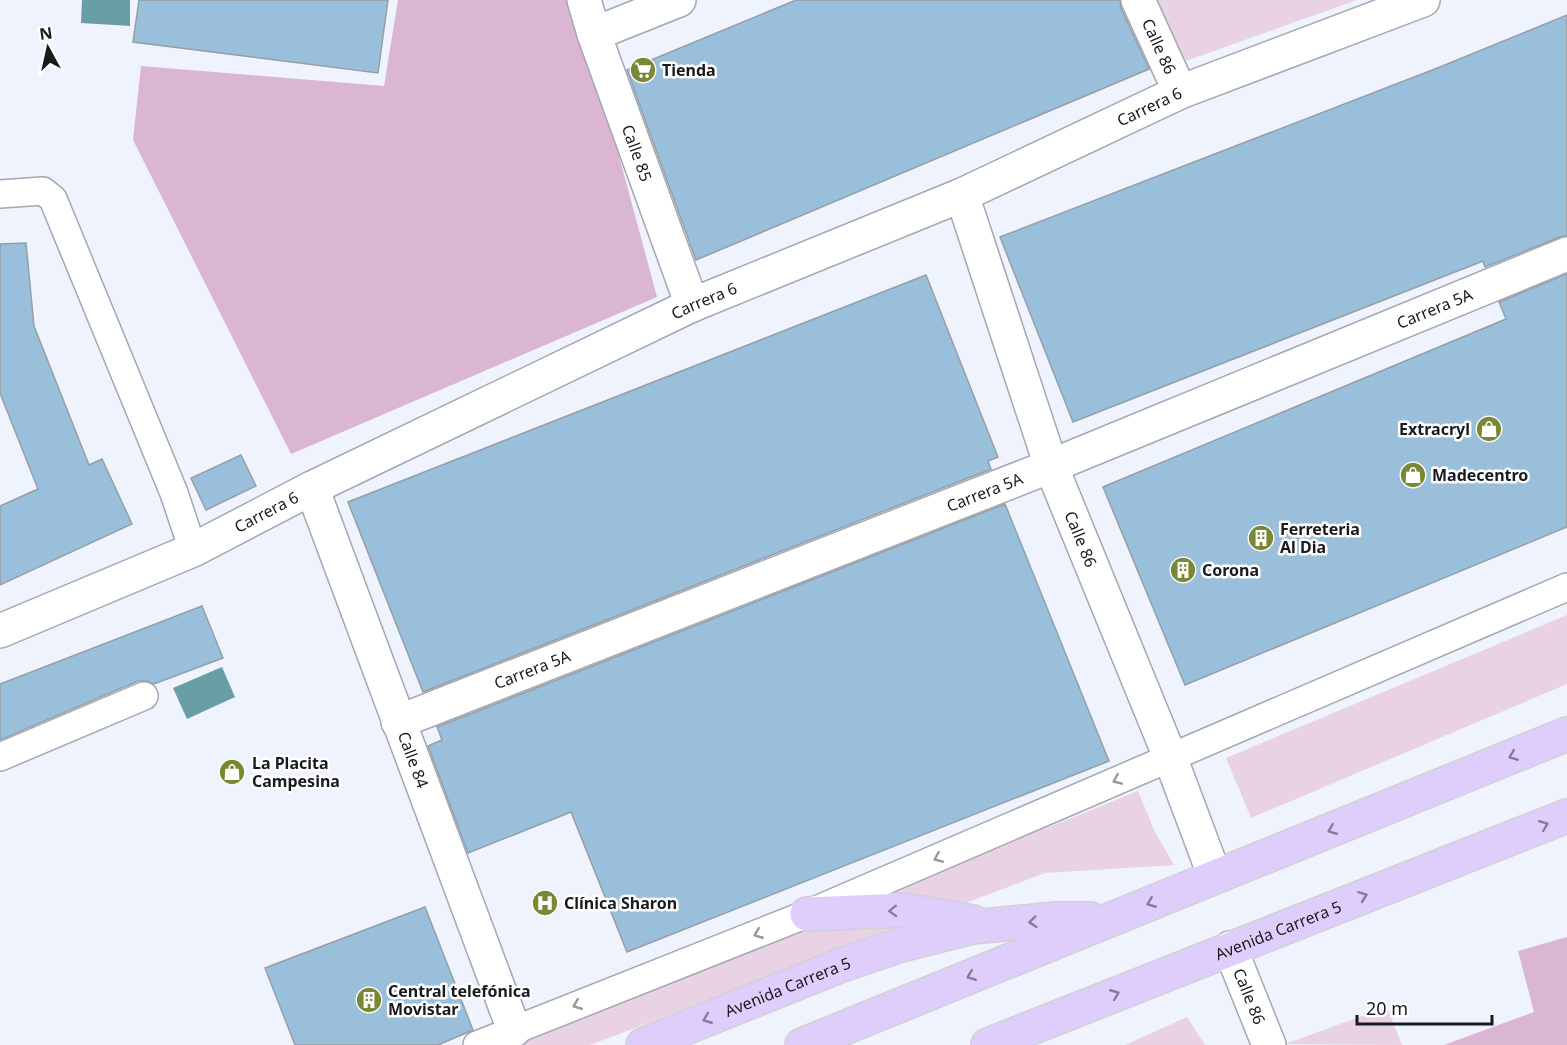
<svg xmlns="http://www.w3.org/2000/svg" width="1567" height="1045" font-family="'Noto Sans',sans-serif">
	<rect width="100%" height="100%" fill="#eff3fd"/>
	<g fill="#e8d2e4">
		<path d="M1153,0H1357L1183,62Z"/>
		<path d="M1567,615V684L1251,818L1226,758Z"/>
		<path d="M1138,791L1155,832L1174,865L1045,873L590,1045H510Z"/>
		<path d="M1387,1007L1402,1045L1285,1044Z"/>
		<path d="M1187,1017L1205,1045H1125Z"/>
	</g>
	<g fill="#dab6d3">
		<path d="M398,0H577L657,297L291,454L133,140L141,66L384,86Z"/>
		<path d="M1567,937V1045H1444L1534,1012L1518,951Z"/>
	</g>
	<g fill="#6a9ea7">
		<path d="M82,0H130V26L81,23Z"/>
		<path d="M222,667L235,697L187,719L173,688Z"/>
	</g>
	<g fill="#99bfdb" stroke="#949fa7" stroke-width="1.5">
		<path d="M139,0H388L378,73L133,42Z"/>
		<path d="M796,0H1120L1121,8L1149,69L696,260L627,70Z"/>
		<path d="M1567,15V236L1560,237L1485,267L1483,261L1073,422L1000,237L1440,67Z"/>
		<path d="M26,243L34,326L89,465L102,459L132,524L0,585V506L38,489L0,393V244Z"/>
		<path d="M1567,274V527L1185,685L1103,487L1506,319L1499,302Z"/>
		<path d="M926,275L998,457L988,461L991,469L423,692L348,502Z"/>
		<path d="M241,455L256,486L206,510L191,478Z"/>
		<path d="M1005,504L1109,761L627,952L571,812L468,853L428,746L442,740L437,727Z"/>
		<path d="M202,606L223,658L154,684L147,681H138L0,740V684Z"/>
		<path d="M425,907L473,1030L438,1045H295L265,968Z"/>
	</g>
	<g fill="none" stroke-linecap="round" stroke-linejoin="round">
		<g stroke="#a3a7b3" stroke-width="30">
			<g id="lane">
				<path d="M0,194L43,191L53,199L174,493L193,550"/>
				<path d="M0,757L144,696"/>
				<path d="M477,1045L807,914L1567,587"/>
			</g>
		</g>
		<g stroke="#a3a7b3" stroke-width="36">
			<g id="street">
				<path id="s1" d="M584,0L594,34L692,305"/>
				<path id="s2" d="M1138,0L1180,92"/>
				<path d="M594,34L679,0"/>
				<path id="s3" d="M962,195L1051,466L1170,757L1215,877"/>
				<path id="s4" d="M312,488L514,1030"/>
				<path id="s5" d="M0,631L193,550L312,488L692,305L962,195L1180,92L1423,0"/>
				<path id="s6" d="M398,722L1051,466L1567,254"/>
				<path id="s7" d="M1230,948L1269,1045"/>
			</g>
		</g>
		<g stroke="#d1d1d2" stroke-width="36">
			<g id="primary">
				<path d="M807,914L904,910L973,922"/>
				<path id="s8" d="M643,1045L839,966L901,945L972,927L1056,919H1090"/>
				<path d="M802,1045L1567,734"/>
				<path id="s9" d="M988,1045L1567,816"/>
			</g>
		</g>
		<use href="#lane" stroke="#fff" stroke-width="27"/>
		<use href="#street" stroke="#fff" stroke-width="33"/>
		<use href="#primary" stroke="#dfcefc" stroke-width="33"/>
	</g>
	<defs><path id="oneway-chevron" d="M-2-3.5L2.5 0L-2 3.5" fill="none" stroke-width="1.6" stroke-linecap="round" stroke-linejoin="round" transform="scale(1.5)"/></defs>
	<g stroke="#857d98">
		<use href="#oneway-chevron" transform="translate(1513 756) rotate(158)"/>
		<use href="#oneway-chevron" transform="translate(1544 825) rotate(-22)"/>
		<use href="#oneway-chevron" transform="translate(1332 830) rotate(158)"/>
		<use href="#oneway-chevron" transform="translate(1363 896) rotate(-21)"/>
		<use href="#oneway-chevron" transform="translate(1151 903) rotate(158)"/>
		<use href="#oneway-chevron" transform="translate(893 911) rotate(178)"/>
		<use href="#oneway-chevron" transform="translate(1033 922) rotate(174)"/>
		<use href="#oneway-chevron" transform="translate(971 976) rotate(158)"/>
		<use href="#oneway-chevron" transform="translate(1115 994) rotate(-22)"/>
		<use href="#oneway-chevron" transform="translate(707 1019) rotate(158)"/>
	</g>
	<g stroke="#97989a">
		<use href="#oneway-chevron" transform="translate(1117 780) rotate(157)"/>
		<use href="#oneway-chevron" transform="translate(938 858) rotate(157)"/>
		<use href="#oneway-chevron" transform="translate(758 934) rotate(158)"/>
		<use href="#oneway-chevron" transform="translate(577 1005) rotate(158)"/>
	</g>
	<defs>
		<g id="supermarket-disc" transform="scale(1.35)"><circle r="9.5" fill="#7a8734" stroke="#fff"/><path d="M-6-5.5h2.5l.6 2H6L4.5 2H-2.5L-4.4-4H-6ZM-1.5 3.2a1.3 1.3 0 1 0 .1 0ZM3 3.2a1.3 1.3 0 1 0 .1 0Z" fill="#fff"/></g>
		<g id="shop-disc" transform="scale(1.35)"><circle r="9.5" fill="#7a8734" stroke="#fff"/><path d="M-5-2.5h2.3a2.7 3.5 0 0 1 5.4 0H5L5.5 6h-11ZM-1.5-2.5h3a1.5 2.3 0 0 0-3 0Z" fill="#fff"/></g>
		<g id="building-disc" transform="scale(1.35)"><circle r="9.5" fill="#7a8734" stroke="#fff"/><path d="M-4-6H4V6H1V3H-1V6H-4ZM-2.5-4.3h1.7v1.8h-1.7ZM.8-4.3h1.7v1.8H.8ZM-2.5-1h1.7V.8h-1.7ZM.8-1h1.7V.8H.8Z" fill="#fff"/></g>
		<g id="hospital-disc" transform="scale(1.35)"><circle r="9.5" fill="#7a8734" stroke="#fff"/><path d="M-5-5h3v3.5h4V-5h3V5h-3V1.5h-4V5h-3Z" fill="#fff"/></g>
	</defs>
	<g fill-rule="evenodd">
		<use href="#supermarket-disc" x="643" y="70"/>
		<use href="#shop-disc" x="1489" y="429"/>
		<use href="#shop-disc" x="1413" y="475"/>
		<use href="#building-disc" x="1261" y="538"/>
		<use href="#building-disc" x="1183" y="570"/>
		<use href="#shop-disc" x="232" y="772"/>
		<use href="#hospital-disc" x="545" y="903"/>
		<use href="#building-disc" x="369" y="1000"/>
	</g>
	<g text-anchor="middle" stroke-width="5" stroke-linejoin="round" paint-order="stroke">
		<g font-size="16" fill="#181a1e" stroke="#fff">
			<text dy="6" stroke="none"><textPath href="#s2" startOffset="51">Calle 86</textPath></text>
			<text dy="6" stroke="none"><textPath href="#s5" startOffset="1264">Carrera 6</textPath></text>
			<text dy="6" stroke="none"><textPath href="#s1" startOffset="162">Calle 85</textPath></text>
			<text dy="6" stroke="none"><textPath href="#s5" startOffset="778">Carrera 6</textPath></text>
			<text dy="6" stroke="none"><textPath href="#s6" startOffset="1116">Carrera 5A</textPath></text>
			<text dy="6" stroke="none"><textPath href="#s6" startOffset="630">Carrera 5A</textPath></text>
			<text dy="6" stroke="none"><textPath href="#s5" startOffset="292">Carrera 6</textPath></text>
			<text dy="6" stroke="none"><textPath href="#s3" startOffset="364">Calle 86</textPath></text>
			<text dy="6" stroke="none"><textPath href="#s6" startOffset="144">Carrera 5A</textPath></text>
			<text dy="6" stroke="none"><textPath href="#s4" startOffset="290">Calle 84</textPath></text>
			<text dy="6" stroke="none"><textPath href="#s9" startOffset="312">Avenida Carrera 5</textPath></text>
			<text dy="6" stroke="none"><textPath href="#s8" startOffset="156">Avenida Carrera 5</textPath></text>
			<text dy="6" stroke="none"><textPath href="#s7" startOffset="52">Calle 86</textPath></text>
		</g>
		<g font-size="16" font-weight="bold" fill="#181a1e" stroke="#fff" text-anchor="start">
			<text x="662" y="76">Tienda</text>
			<text x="1470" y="435" text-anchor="end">Extracryl</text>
			<text x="1432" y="481">Madecentro</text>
			<text x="1280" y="535">Ferreteria<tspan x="1280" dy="18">Al Dia</tspan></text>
			<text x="1202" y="576">Corona</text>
			<text x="252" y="769">La Placita<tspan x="252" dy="18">Campesina</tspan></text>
			<text x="564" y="909">Clínica Sharon</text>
			<text x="388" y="997">Central telefónica<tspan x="388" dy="18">Movistar</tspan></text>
		</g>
	</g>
	<g transform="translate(48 48) rotate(352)" stroke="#ffffff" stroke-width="4.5" paint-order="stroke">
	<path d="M0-4.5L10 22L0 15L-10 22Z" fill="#181a1e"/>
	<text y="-9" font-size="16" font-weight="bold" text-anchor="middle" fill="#181a1e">N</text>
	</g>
	<path d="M1357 1015v9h135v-9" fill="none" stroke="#181a1e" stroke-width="3"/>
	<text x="1366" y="1015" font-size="18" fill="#181a1e" stroke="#ffffff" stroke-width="4.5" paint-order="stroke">20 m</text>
</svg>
